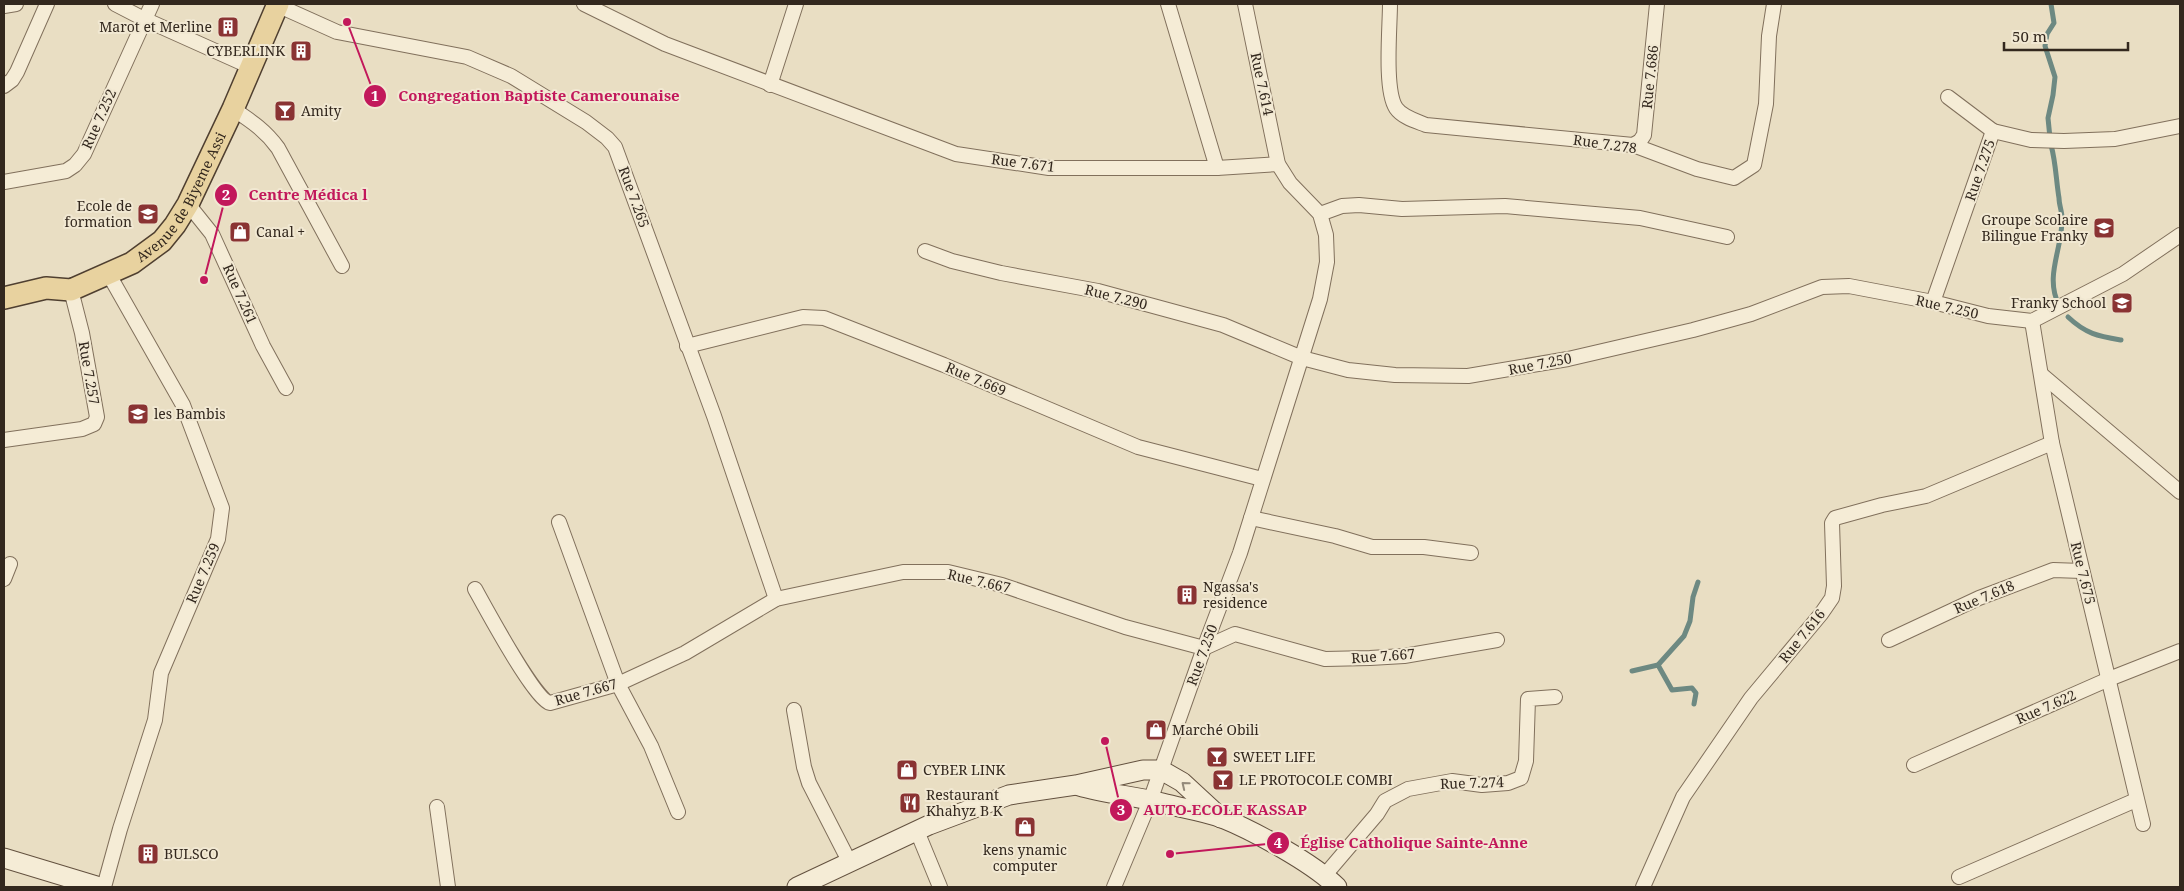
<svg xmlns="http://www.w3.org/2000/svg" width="2184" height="891" font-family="'Noto Serif',serif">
	<rect width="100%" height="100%" fill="#e9dec3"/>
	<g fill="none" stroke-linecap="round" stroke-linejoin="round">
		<g stroke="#6d8982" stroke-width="5">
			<path d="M2050,138L2048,118L2053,95L2055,77L2045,46L2047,34L2054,23L2051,4"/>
			<path d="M2051,145C2056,163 2056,180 2059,198C2059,205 2062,211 2062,218C2063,248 2044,276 2059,305"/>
			<path d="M2068,317C2086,334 2098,336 2121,340"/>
			<path d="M1658,665L1672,690L1692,688L1696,693L1694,704"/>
			<path d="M1632,671L1658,665L1684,636L1690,621L1693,597L1698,582"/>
		</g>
		<g stroke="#81705c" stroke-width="16">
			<g id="street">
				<path d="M115,4L144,19L251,67"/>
				<path d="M584,4L665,44L956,154L1049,168H1217L1278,164"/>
				<path d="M1168,4L1217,168"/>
				<path d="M1390,4C1390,27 1384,90 1396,108C1402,117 1416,121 1426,125L1633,145L1697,169L1734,178L1754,165L1766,104L1769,36L1774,4"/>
				<path d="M277,5L337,32L467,57L511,76L586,122L607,138L615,147L714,416L776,599"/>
				<path d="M4,6L16,4"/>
				<path d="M770,85L796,4"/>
				<path d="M4,86L12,80L17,72L47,4"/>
				<path d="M1948,97L1993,131"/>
				<path d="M233,109C251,121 265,130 278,148L342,266"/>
				<path d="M1633,145L1640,141L1644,135L1657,4"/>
				<path d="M4,182L66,171L75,165L84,154L152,4"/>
				<path d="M188,204L212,234L263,346L286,388"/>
				<path d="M1320,214L1342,206L1359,205L1402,209L1505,206L1640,218L1727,237"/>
				<path d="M925,251L952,261L1001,273L1098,291L1223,325L1302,358L1348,370L1395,375L1468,376L1568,359L1693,330L1751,314L1822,287L1849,286L1933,302L1988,316L2032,321L2123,274L2180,235"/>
				<path d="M1933,302L1993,131L2031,140L2064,141L2115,139L2180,126"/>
				<path d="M2032,321L2052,443L2143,824"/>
				<path d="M687,346L803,317L824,318L944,365L1138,447L1262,479"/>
				<path d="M2042,375L2180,492"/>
				<path d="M4,440L82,429L94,424L97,417L82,333L71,290"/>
				<path d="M1251,518L1335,536L1372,547H1424L1471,553"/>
				<path d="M559,522L618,684L651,746L678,812"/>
				<path d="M4,579L10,564"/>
				<path d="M475,589C485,607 535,700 550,703L618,684L685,653L776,599L903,572H948L1002,585L1125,627L1204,648L1235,634L1325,659L1370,658L1404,656L1497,640"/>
				<path d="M1889,640L1979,598L2053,570L2082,571"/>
				<path d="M794,710L804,767L809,783L850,863"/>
				<path d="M1914,765L2109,679L2180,651"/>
				<path d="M437,807L448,887"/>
				<path d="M917,831L940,887"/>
				<path d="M1325,875L1377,814L1385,801L1408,789L1452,781L1482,785L1508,783L1521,778L1526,761L1528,699L1555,697"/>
				<path d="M1959,877L2136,800"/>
				<path d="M104,887L120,829L155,720L161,673L218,539L222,508L183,405L108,273"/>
				<path d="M1114,887L1150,801L1204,648L1240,553L1320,299L1327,262L1326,235L1320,214L1290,183L1278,164L1245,4"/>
				<path d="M1643,887L1683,797L1751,698L1821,614L1832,598L1834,586L1832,523L1835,518L1882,505L1926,496L2052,443"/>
			</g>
		</g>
		<g stroke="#63513f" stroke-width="21">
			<g id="secondary">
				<path d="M1079,786C1106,794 1135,796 1162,803C1181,808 1203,811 1222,818C1254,831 1313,863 1337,887"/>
				<path d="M4,858L100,887"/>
				<path d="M797,887L929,825L1009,795L1076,785L1143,770H1161L1182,782L1221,818"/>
			</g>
		</g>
		<g stroke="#4f3f30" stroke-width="24">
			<g id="primary">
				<path id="s1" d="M4,298L46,288L71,290L132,263L162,241L175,225L188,204L233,109L278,4"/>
			</g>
		</g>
		<use href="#street" stroke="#f5ecd6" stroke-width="14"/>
		<use href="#secondary" stroke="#f5ecd6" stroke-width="19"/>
		<use href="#primary" stroke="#e8d29f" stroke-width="21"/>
	</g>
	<defs><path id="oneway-chevron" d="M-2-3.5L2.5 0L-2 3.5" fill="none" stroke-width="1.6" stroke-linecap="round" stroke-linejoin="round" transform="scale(1.25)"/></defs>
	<use stroke="#948a7a" href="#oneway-chevron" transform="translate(1185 785) rotate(-141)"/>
	<defs>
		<g id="building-square" transform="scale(1.125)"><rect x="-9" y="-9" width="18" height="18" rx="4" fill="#8a3333" stroke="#f1e8d2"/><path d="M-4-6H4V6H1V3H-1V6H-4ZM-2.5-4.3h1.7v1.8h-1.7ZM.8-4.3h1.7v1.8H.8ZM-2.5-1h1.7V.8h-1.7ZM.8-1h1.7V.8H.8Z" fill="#fff"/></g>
		<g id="bar-square" transform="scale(1.125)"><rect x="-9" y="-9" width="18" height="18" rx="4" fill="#8a3333" stroke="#f1e8d2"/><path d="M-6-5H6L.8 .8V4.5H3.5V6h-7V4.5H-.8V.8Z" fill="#fff"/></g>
		<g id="university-square" transform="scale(1.125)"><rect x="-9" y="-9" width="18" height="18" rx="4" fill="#8a3333" stroke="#f1e8d2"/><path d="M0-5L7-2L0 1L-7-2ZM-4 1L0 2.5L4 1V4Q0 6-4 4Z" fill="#fff"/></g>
		<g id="school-square" transform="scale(1.125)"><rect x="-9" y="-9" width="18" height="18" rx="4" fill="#8a3333" stroke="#f1e8d2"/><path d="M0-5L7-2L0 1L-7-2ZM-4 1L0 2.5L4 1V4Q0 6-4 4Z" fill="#fff"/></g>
		<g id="shop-square" transform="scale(1.125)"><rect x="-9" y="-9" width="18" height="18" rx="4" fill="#8a3333" stroke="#f1e8d2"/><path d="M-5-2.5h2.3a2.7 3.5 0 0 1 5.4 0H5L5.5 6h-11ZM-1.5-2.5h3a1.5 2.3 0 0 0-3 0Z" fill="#fff"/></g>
		<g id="restaurant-square" transform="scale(1.125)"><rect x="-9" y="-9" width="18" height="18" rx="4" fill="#8a3333" stroke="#f1e8d2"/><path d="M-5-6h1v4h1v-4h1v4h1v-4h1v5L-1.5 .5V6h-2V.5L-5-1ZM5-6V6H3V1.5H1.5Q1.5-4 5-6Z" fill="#fff"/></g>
	</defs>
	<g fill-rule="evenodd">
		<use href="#building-square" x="228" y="27"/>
		<use href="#building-square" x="301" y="51"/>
		<use href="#bar-square" x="285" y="111"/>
		<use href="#university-square" x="148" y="214"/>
		<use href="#school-square" x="2104" y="228"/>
		<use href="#shop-square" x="240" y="232"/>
		<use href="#school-square" x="2122" y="303"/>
		<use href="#school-square" x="138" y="414"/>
		<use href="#building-square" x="1187" y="595"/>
		<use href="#shop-square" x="1156" y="730"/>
		<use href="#bar-square" x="1217" y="757"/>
		<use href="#shop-square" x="907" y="770"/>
		<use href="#bar-square" x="1223" y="780"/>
		<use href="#restaurant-square" x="910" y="803"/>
		<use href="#shop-square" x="1025" y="827"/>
		<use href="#building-square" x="148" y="854"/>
	</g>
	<g text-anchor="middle" stroke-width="4" stroke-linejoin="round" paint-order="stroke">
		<g font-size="14" fill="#33281e" stroke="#f1e8d2" text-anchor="start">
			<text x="212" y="32" text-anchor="end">Marot et Merline</text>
			<text x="285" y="56" text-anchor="end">CYBERLINK</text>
			<text x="301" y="116">Amity</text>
			<text x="132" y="211" text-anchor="end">Ecole de<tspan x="132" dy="16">formation</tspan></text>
			<text x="2088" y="225" text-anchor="end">Groupe Scolaire<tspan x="2088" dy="16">Bilingue Franky</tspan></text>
			<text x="256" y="237">Canal +</text>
			<text x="2106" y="308" text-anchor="end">Franky School</text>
			<text x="154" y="419">les Bambis</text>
			<text x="1203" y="592">Ngassa's<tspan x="1203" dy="16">residence</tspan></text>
			<text x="1172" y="735">Marché Obili</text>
			<text x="1233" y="762">SWEET LIFE</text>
			<text x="923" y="775">CYBER LINK</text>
			<text x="1239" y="785">LE PROTOCOLE COMBI</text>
			<text x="926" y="800">Restaurant<tspan x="926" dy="16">Khahyz B K</tspan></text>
			<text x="1025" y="855" text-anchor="middle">kens ynamic<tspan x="1025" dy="16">computer</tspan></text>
			<text x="164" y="859">BULSCO</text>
		</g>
		<g font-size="14" fill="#33281e" stroke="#f1e8d2">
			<text transform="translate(1650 77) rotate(-84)" y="5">Rue 7.686</text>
			<text transform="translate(1262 84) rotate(78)" y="5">Rue 7.614</text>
			<text transform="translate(99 119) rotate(-66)" y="5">Rue 7.252</text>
			<text transform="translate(1605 144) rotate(8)" y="5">Rue 7.278</text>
			<text transform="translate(1023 163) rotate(7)" y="5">Rue 7.671</text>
			<text transform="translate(1980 170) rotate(-71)" y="5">Rue 7.275</text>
			<text dy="5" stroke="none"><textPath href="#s1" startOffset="219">Avenue de Biyeme Assi</textPath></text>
			<text transform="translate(634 197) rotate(70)" y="5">Rue 7.265</text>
			<text transform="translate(240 294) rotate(66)" y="5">Rue 7.261</text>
			<text transform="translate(1116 297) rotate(14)" y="5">Rue 7.290</text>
			<text transform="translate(1947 307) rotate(13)" y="5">Rue 7.250</text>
			<text transform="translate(1540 364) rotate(-11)" y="5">Rue 7.250</text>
			<text transform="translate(89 373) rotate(80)" y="5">Rue 7.257</text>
			<text transform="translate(976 379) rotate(23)" y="5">Rue 7.669</text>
			<text transform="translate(203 573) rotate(-67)" y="5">Rue 7.259</text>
			<text transform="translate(2083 573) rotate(76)" y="5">Rue 7.675</text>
			<text transform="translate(979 581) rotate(13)" y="5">Rue 7.667</text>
			<text transform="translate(1984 597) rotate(-23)" y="5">Rue 7.618</text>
			<text transform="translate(1802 636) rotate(-51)" y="5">Rue 7.616</text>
			<text transform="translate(1202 655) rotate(-70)" y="5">Rue 7.250</text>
			<text transform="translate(1383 656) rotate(-4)" y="5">Rue 7.667</text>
			<text transform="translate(586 692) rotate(-16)" y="5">Rue 7.667</text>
			<text transform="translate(2046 707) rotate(-24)" y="5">Rue 7.622</text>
			<text transform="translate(1472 783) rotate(-2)" y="5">Rue 7.274</text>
		</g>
	</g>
	<path fill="none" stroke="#c2185b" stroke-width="2" d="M347 22L375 96M204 280L226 195M1105 741L1121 810M1170 854L1278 843"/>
	<g fill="#c2185b" stroke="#f1e8d2" stroke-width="2">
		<circle cx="347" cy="22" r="5"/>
		<circle cx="204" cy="280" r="5"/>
		<circle cx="1105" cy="741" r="5"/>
		<circle cx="1170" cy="854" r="5"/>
		<circle cx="375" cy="96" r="12"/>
		<circle cx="226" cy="195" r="12"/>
		<circle cx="1121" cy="810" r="12"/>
		<circle cx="1278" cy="843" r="12"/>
	</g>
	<g font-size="15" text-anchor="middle" font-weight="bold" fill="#fff">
		<text x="375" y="101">1</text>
		<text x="226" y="200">2</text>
		<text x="1121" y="815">3</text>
		<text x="1278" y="848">4</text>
	</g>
	<g font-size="15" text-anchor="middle" font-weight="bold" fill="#c2185b" stroke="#f1e8d2" stroke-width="4" stroke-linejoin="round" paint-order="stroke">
		<text x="539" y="101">Congregation Baptiste Camerounaise</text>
		<text x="308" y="200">Centre Médica l</text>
		<text x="1225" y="815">AUTO-ECOLE KASSAP</text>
		<text x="1414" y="848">Église Catholique Sainte-Anne</text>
	</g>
	<rect width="2184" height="891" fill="none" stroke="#33281e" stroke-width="10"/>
	<path d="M2004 42v8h124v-8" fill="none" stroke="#33281e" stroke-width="2.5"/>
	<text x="2012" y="42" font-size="15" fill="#33281e" stroke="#f1e8d2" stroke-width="4" paint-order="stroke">50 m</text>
</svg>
